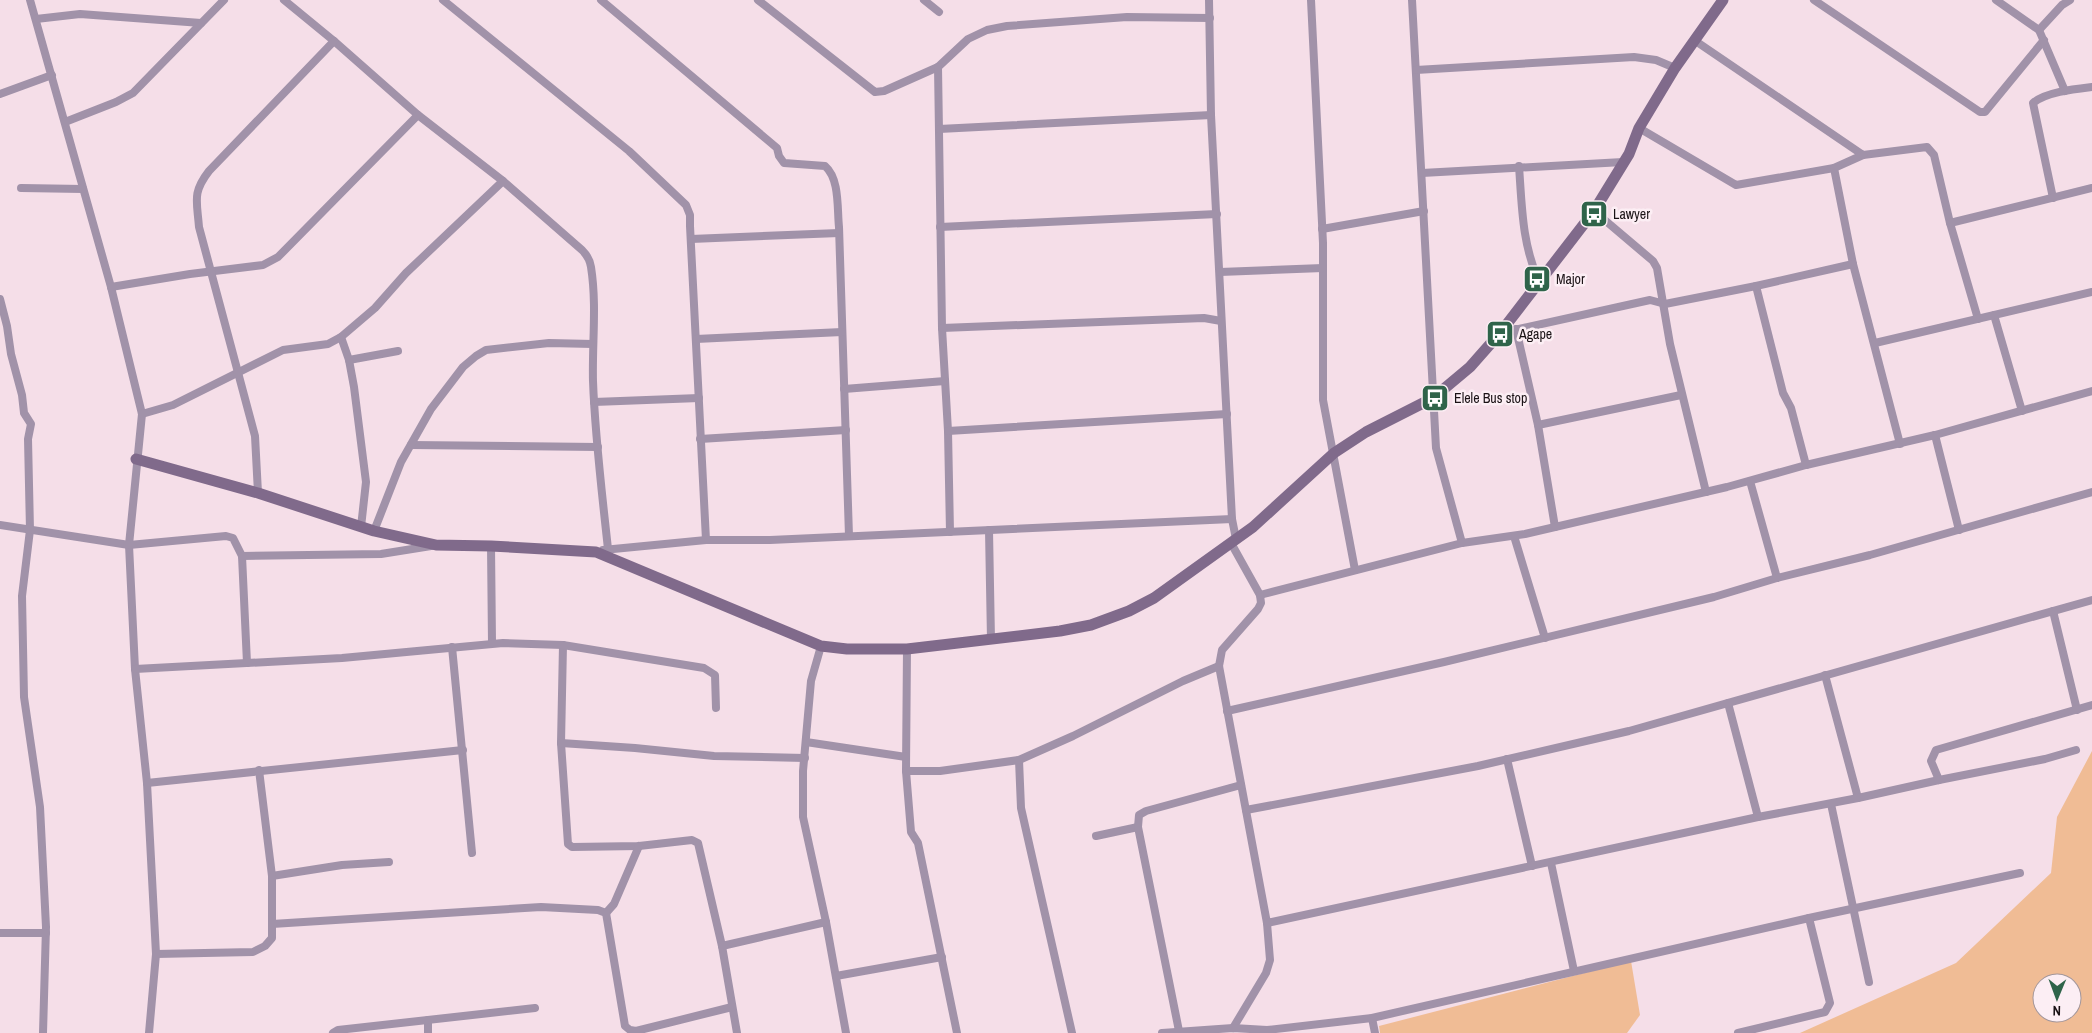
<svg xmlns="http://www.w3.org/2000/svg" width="2092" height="1033" font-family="'Archivo Narrow',sans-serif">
	<rect width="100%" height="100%" fill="#f5dee8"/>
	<g fill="#f0bc95" fill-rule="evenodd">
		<path d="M2092,751V1033H1800L1956,963L2051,873L2057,817ZM2042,983H2072V1013H2042Z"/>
		<path d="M1631,961L1640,1015L1627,1033H1380L1379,1026Z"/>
	</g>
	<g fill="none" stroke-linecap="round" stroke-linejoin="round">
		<g stroke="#a192a9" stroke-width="8">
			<path d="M30,0L111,287L142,414L129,545L135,669L147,783L156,954L149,1033"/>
			<path d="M284,0L334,41L418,115L503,181"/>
			<path d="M443,0L629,151L686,205L690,215V226L706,540"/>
			<path d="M601,0L777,148L779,156L784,163L825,166C840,179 837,209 839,227L849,536"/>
			<path d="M758,0L875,92L884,91L938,67L968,39L987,30L1007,26L1127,17L1210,18"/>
			<path d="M924,0L939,12"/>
			<path d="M1209,0L1211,115L1232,519L1236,539"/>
			<path d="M1311,0L1323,243V400L1355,570"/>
			<path d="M1412,0L1436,448L1462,543"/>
			<path d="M1814,0L1980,112H1985L2044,40"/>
			<path d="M1996,0L2039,30L2065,91"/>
			<path d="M36,19L80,14L201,23"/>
			<path d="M2039,30L2062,5L2070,0"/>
			<path d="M1694,40L1863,155L1927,147L1934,155L1950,223L1978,319"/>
			<path d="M938,67L942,328L948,431L950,532"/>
			<path d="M1416,70L1634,57L1656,60L1675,68"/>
			<path d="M0,94L52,75"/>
			<path d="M65,122L116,102L133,93L224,0"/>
			<path d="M1639,128L1736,185L1834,168"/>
			<path d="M939,129L1211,115"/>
			<path d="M1863,155L1834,168L1853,264L1900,444"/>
			<path d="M1519,166C1522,208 1522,243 1539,282"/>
			<path d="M1422,173L1623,162"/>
			<path d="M21,188L83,189"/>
			<path d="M2053,198L2033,103C2046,92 2075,89 2092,87"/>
			<path d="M1594,211L1653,261L1657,268L1670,344L1706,492"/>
			<path d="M1950,223L2092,188"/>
			<path d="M940,227L1217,214"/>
			<path d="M1322,229L1424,211"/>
			<path d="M691,239L839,233"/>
			<path d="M1220,272L1323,268"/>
			<path d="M1756,286L1783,393L1791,408L1806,465"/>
			<path d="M111,287L190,274L263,265L278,257L418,115"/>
			<path d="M0,299L7,326L11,354L22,395L24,413L31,424L28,439L30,530L22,596L24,697L40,807L46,927L43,1033"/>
			<path d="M1994,315L2022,411"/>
			<path d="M942,328L1204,318L1221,321"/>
			<path d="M1516,329L1538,425L1555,527"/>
			<path d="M1501,333L1650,300L1665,304L1756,286L1853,264"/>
			<path d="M341,337L349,360L354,387L366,482L361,527"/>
			<path d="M696,339L842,332"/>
			<path d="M1875,343L2092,292"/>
			<path d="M349,360L398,351"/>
			<path d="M844,389L945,381"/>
			<path d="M594,402L699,398"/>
			<path d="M142,414L173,405L283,350L328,344L341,337L375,308L406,273L503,181L582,250C587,255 590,260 591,267C597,305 592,343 593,381C595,437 602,493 608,549"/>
			<path d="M1538,425L1681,395"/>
			<path d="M948,431L1227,414"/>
			<path d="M1935,435L1959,530"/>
			<path d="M700,439L846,430"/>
			<path d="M411,445L598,447"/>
			<path d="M1750,481L1777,578"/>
			<path d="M258,493L255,436L199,227C197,201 192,193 209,171L334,41"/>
			<path d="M0,525L129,545L226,536L233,538L242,556L247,663"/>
			<path d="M989,530L991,640"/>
			<path d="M374,531L401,462L431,409L463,367L476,356L486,350L549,343L593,344"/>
			<path d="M1514,536L1545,638"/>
			<path d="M1231,543L1260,595L1261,603L1258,609L1222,650L1219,666L1267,923L1270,960L1266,973L1233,1028"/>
			<path d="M491,546L492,643"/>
			<path d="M603,550L706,540H770L1232,519"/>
			<path d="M242,556L381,554L431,546"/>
			<path d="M1260,595L1462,543L1525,534L1727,487L1806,465L1935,435L2092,391"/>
			<path d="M2053,611L2077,710"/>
			<path d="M563,645L561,743L568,844L572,847L639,846L692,840L698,843L722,946L737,1033"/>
			<path d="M821,646L811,681L803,771V817L826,922L846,1033"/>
			<path d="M452,647L472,853"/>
			<path d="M907,649L906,771L911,832L918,843L957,1033"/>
			<path d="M135,669L342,658L503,643L563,645L704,668L715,675L716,708"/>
			<path d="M1825,675L1858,798"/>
			<path d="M1728,703L1758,817"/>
			<path d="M1227,711L1444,662L1714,597L1777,578L1870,555L2092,492"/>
			<path d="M806,742L906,757"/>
			<path d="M561,743L635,748L714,756L805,758"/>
			<path d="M1507,759L1532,866"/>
			<path d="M1019,760L1021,808L1072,1033"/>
			<path d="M906,771H940L1019,760L1073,736L1183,681L1219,666"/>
			<path d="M1939,780L1931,761L1936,750L2092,705"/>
			<path d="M147,783L463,750"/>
			<path d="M1831,804L1869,982"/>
			<path d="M1246,810L1478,766L1629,731L2092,600"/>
			<path d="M1096,836L1138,827"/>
			<path d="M1551,863L1574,971"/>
			<path d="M272,876L342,865L389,862"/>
			<path d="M606,913L614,904L639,846"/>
			<path d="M1267,923L1758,817L1858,798L1939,780L2045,759L2076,750"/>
			<path d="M272,924L541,907L598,910L606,913L625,1026L630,1030L636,1031L732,1007"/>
			<path d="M0,933H46"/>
			<path d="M722,946L826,922"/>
			<path d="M156,954L253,952L265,946L272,938V876L259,770"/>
			<path d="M836,976L942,957"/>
			<path d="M1372,1018L1375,1033"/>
			<path d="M428,1020V1033"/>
			<path d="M1179,1031L1138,827L1139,815L1146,811L1241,785"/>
			<path d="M333,1033L338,1030L535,1008"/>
			<path d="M1162,1033L1233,1028L1267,1030L1372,1018L1809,918L2020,873"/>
			<path d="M1738,1033L1825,1012L1830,1003L1809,918"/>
		</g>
		<path stroke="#806a8b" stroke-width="11" d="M136,459L258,493L374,531L436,545L491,546L596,552L821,646L847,649H907L1060,631L1091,625L1129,611L1154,598L1253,527L1334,453L1366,432L1433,398L1470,367L1500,333L1594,211L1629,154L1639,128L1675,68L1723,0"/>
	</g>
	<defs>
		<g id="bus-square" transform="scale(1.4375)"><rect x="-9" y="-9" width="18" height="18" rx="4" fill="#2f644a" stroke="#fceef4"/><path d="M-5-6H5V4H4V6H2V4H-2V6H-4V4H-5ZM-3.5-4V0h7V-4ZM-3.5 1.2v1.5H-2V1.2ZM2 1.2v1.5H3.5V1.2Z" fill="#fff"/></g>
	</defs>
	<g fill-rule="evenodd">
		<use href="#bus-square" x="1594" y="214"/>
		<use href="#bus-square" x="1537" y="279"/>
		<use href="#bus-square" x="1500" y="334"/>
		<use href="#bus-square" x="1435" y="398"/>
	</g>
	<g text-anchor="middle" stroke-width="5" stroke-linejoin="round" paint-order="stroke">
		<g font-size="14" fill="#1a1215" stroke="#fceef4" text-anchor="start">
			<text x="1613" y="219">Lawyer</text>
			<text x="1556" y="284">Major</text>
			<text x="1519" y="339">Agape</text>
			<text x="1454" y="403">Elele Bus stop</text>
		</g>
	</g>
	<g transform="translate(2057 998) rotate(181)"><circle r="24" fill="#fceef4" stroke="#a2969b"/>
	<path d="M0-4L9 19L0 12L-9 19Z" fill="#2f644a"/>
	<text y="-8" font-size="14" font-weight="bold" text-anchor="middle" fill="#1a1215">N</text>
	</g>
</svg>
